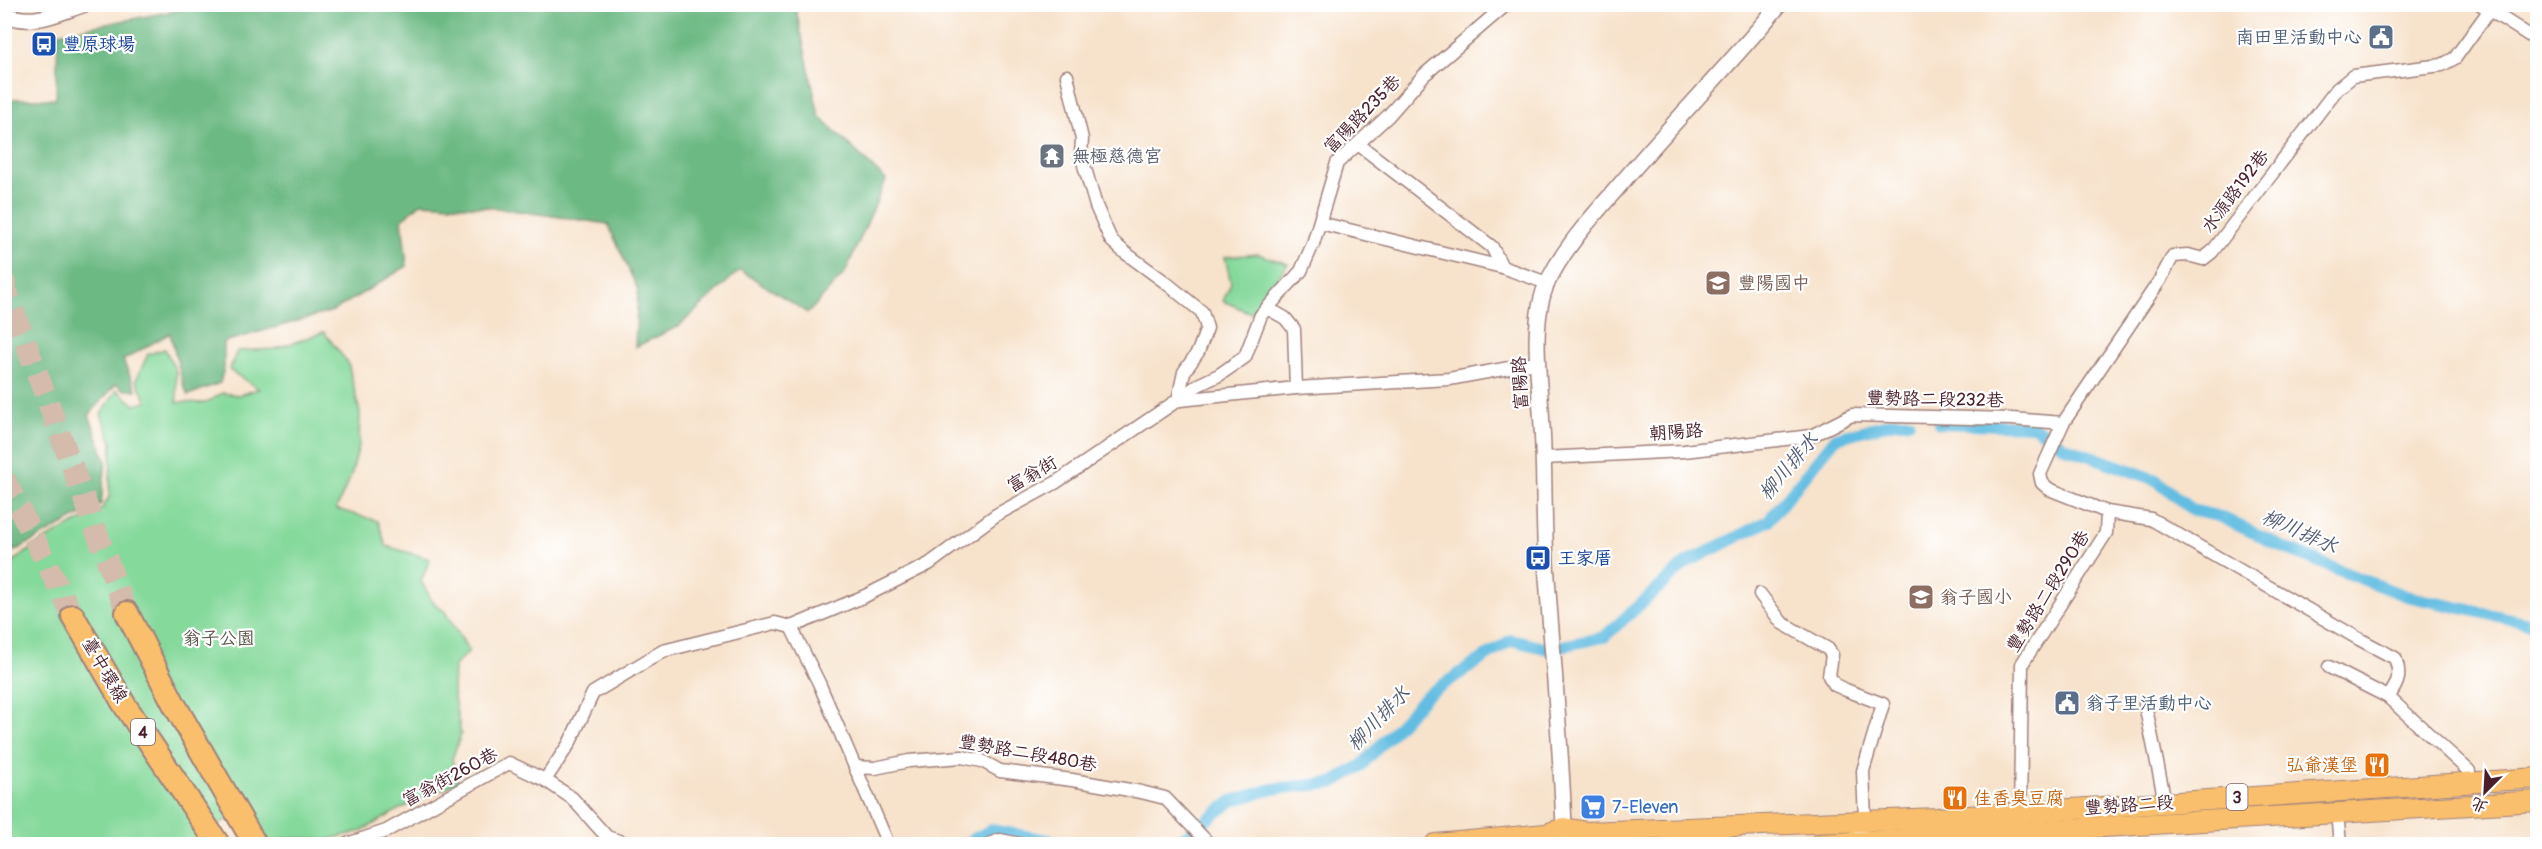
<svg xmlns="http://www.w3.org/2000/svg" width="2542" height="849" font-family="Pangolin,'LXGW WenKai TC',sans-serif">
	<rect width="100%" height="100%" fill="#fff"/>
	<filter id="ink" filterUnits="userSpaceOnUse"><feTurbulence type="fractalNoise" baseFrequency=".0167" numOctaves="2"/><feDisplacementMap in="SourceGraphic" scale="12" xChannelSelector="R" yChannelSelector="G"/><feConvolveMatrix kernelMatrix="1 2 1 2 8 2 1 2 1" color-interpolation-filters="sRGB"/></filter>
	<filter id="wash" filterUnits="userSpaceOnUse"><feTurbulence type="fractalNoise" baseFrequency=".008" numOctaves="4" result="noise"/><feDisplacementMap in="SourceGraphic" scale="24" xChannelSelector="R" yChannelSelector="G"/><feGaussianBlur stdDeviation="1.35" result="paint"/><feColorMatrix in="noise" values="0 0 0 0 0 0 0 0 0 0 0 0 0 0 0 0 0 1.4 0 .05"/><feComposite in="paint" operator="in"/></filter>
	<g filter="url(#wash)">
		<rect width="100%" height="100%" fill="#f7e2cb"/>
		<g fill="#85d99b" stroke="#687c63" stroke-width="1.5">
			<path d="M1258,254L1288,264L1251,313L1223,301L1231,283L1225,257Z"/>
			<path d="M324,332L348,363L360,413L359,445L351,476L336,509L378,521L386,546L430,559L421,581L432,601L445,612L469,651L454,666L453,693L461,734L452,759L458,782L398,810L362,831L326,840L305,838L281,839L269,844H261L243,812L200,833L205,844H5L4,567L48,538L102,509L109,497L112,442L101,414L117,390L135,405L147,402L136,380L148,354L165,349L176,371L177,402L206,403L222,393L239,395L259,389L229,370L237,351L275,349Z"/>
		</g>
		<path fill="#6cb983" stroke="#5b6c57" stroke-width="1.5" d="M205,5H795L819,116L886,180L845,273L808,313L740,270L679,326L635,347L638,290L608,224L497,208L421,203L402,219L407,266L333,311L224,342V368L220,383L188,395L183,384L170,333L123,360L136,390H125L116,384L89,415L106,461L101,504L5,556V99H56L58,33Z"/>
		<g fill="none" stroke-linecap="round" stroke-linejoin="round">
			<g stroke="#64bde2" stroke-width="12">
				<path d="M1939,423L2033,426L2065,447L2156,480L2192,510L2221,517L2280,546L2351,575L2406,596L2538,625"/>
				<path d="M964,844L991,830L1068,844"/>
				<path d="M1170,844H1175L1232,801L1272,789L1332,783L1362,765L1427,695L1511,640L1548,649L1604,637L1686,563L1768,521L1836,438L1895,422H1909"/>
			</g>
		</g>
	</g>
	<g filter="url(#ink)">
		<g fill="none" stroke-linecap="round" stroke-linejoin="round">
			<g stroke="#d4bbab" stroke-width="22" stroke-dasharray="22 11" stroke-linecap="butt">
				<path d="M4,279L7,293L127,613"/>
				<path d="M4,478L73,616"/>
			</g>
			<g stroke="#a0807b" stroke-width="15">
				<g id="minor">
					<path d="M2480,4L2538,41"/>
					<path d="M1067,76L1082,139L1081,155L1096,206L1111,240L1124,252L1165,282L1202,312L1207,328L1198,352L1184,372L1178,400"/>
					<path d="M1358,144L1492,247L1502,267"/>
					<path d="M1320,223L1502,267L1547,283"/>
					<path d="M1267,308L1285,318L1294,329L1296,388"/>
					<path d="M1180,400L1296,388L1449,379L1536,363"/>
					<path d="M1543,458L1684,451L1811,436L1852,415L2011,419L2063,423"/>
					<path d="M1760,594L1782,623L1828,649L1832,655L1829,676L1835,685L1846,690L1883,704L1863,771L1865,820L1854,843"/>
					<path d="M791,627L865,596L929,564L996,515L1055,483L1178,400L1198,385L1219,375L1245,357L1261,315L1301,271L1313,244L1337,163L1388,116L1424,75L1507,4"/>
					<path d="M791,627L819,683L888,844"/>
					<path d="M2329,667L2388,697L2469,771L2468,782"/>
					<path d="M2388,697C2399,683 2401,674 2395,658L2359,639L2151,519L2107,512L2049,489L2042,483L2040,474L2063,423L2160,280L2173,256L2188,255L2203,259L2212,252L2337,89L2353,76L2442,65L2455,58L2494,4"/>
					<path d="M2145,704L2165,802"/>
					<path d="M855,767L875,768L909,761L962,757L982,761L1000,771L1072,780L1141,792L1165,798L1209,844"/>
					<path d="M545,780L569,744L593,693L663,651L775,623L791,627"/>
					<path d="M2337,813L2340,844"/>
					<path d="M2020,819L2022,664L2106,533L2107,512"/>
					<path d="M347,844L386,831L509,763L545,780L572,798L607,837L628,844"/>
					<path d="M989,844L1000,840L1020,844"/>
				</g>
			</g>
			<g stroke="#a0807b" stroke-width="18">
				<g id="tertiary">
					<path d="M4,14C33,27 57,13 85,4"/>
					<path d="M1567,844L1564,828C1561,744 1553,661 1547,577C1543,527 1545,476 1542,426C1540,383 1529,321 1548,281C1566,245 1593,216 1619,186C1671,124 1728,67 1780,4"/>
				</g>
			</g>
			<g stroke="#a0807b" stroke-width="22">
				<g id="primary">
					<path d="M1435,844L1546,834L1564,828L1587,832L1937,818L2538,778"/>
					<path d="M1819,844L2538,801"/>
				</g>
			</g>
			<g stroke="#a0807b" stroke-width="26">
				<g id="motorway">
					<path d="M127,613L174,704L255,844"/>
					<path d="M73,616L124,704L218,844"/>
				</g>
			</g>
			<use href="#minor" stroke="#fff" stroke-width="12"/>
			<use href="#tertiary" stroke="#fff" stroke-width="15"/>
			<use href="#primary" stroke="#f9bf6d" stroke-width="20"/>
			<use href="#motorway" stroke="#f9bf6d" stroke-width="22"/>
		</g>
	</g>
	<defs>
		<g id="civic-square" transform="scale(1.35)"><rect x="-9" y="-9" width="18" height="18" rx="4" fill="#5c6f8a" stroke="#fff"/><path d="M-.6-6.5H3V-4.5H.6V-3L4-1V1h2V6H-6V1h2V-1L-.6-3ZM-1.2 2.5V6h2.4V2.5Z" fill="#fff"/></g>
		<g id="bus-square" transform="scale(1.35)"><rect x="-9" y="-9" width="18" height="18" rx="4" fill="#1a4fb4" stroke="#fff"/><path d="M-5-6H5V4H4V6H2V4H-2V6H-4V4H-5ZM-3.5-4V0h7V-4ZM-3.5 1.2v1.5H-2V1.2ZM2 1.2v1.5H3.5V1.2Z" fill="#fff"/></g>
		<g id="temple-square" transform="scale(1.35)"><rect x="-9" y="-9" width="18" height="18" rx="4" fill="#6b7280" stroke="#fff"/><path d="M0-6L5-2H3V0L6.5 2.5H4V6H1.5V3h-3V6H-4V2.5H-6.5L-3 0V-2H-5Z" fill="#fff"/></g>
		<g id="school-square" transform="scale(1.35)"><rect x="-9" y="-9" width="18" height="18" rx="4" fill="#8d6e63" stroke="#fff"/><path d="M0-5L7-2L0 1L-7-2ZM-4 1L0 2.5L4 1V4Q0 6-4 4Z" fill="#fff"/></g>
		<g id="restaurant-square" transform="scale(1.35)"><rect x="-9" y="-9" width="18" height="18" rx="4" fill="#e8710a" stroke="#fff"/><path d="M-5-6h1v4h1v-4h1v4h1v-4h1v5L-1.5 .5V6h-2V.5L-5-1ZM5-6V6H3V1.5H1.5Q1.5-4 5-6Z" fill="#fff"/></g>
		<g id="supermarket-square" transform="scale(1.35)"><rect x="-9" y="-9" width="18" height="18" rx="4" fill="#3f7fe0" stroke="#fff"/><path d="M-6-5.5h2.5l.6 2H6L4.5 2H-2.5L-4.4-4H-6ZM-1.5 3.2a1.3 1.3 0 1 0 .1 0ZM3 3.2a1.3 1.3 0 1 0 .1 0Z" fill="#fff"/></g>
	</defs>
	<g fill-rule="evenodd">
		<use href="#civic-square" x="2381" y="37"/>
		<use href="#bus-square" x="44" y="44"/>
		<use href="#temple-square" x="1052" y="156"/>
		<use href="#school-square" x="1718" y="283"/>
		<use href="#bus-square" x="1538" y="558"/>
		<use href="#school-square" x="1921" y="597"/>
		<use href="#civic-square" x="2067" y="703"/>
		<use href="#restaurant-square" x="2377" y="765"/>
		<use href="#restaurant-square" x="1955" y="798"/>
		<use href="#supermarket-square" x="1593" y="807"/>
	</g>
	<g text-anchor="middle" stroke-width="4.5" stroke-linejoin="round" paint-order="stroke">
		<g fill="#fff" stroke="#80626b" stroke-width="1.5">
			<rect x="131" y="719" width="24" height="26" rx="4.5"/>
			<rect x="2226.5" y="784" width="21" height="26" rx="4.5"/>
		</g>
		<g font-size="16" font-weight="bold" fill="#4a1f2b">
			<text x="143" y="738">4</text>
			<text x="2237" y="803">3</text>
		</g>
		<g font-size="18" fill="#4e5e75" stroke="#fff" text-anchor="end">
			<text x="2362" y="43">南田里活動中心</text>
			<text x="2086" y="709" text-anchor="start">翁子里活動中心</text>
		</g>
		<g font-size="18" fill="#164399" stroke="#fff" text-anchor="start">
			<text x="63" y="50">豐原球場</text>
			<text x="1558" y="564">王家厝</text>
		</g>
		<g font-size="18" fill="#4a1f2b" stroke="#fff">
			<text transform="translate(1362 114) rotate(-46)" y="6">富陽路235巷</text>
			<text transform="translate(2235 191) rotate(-53)" y="6">水源路192巷</text>
			<text transform="translate(1520 383) rotate(-93)" y="6">富陽路</text>
			<text transform="translate(1935 399) rotate(1)" y="6">豐勢路二段232巷</text>
			<text transform="translate(1676 432) rotate(-4)" y="6">朝陽路</text>
			<text transform="translate(1032 474) rotate(-30)" y="6">富翁街</text>
			<text transform="translate(2048 591) rotate(-58)" y="6">豐勢路二段290巷</text>
			<text transform="translate(105 670) rotate(60)" y="6">臺中環線</text>
			<text transform="translate(1028 753) rotate(10)" y="6">豐勢路二段480巷</text>
			<text transform="translate(450 777) rotate(-28)" y="6">富翁街260巷</text>
			<text transform="translate(2129 805) rotate(-4)" y="6">豐勢路二段</text>
		</g>
		<g font-size="18" fill="#5b616d" stroke="#fff" text-anchor="start">
			<text x="1072" y="162">無極慈德宮</text>
		</g>
		<g font-size="18" fill="#785e54" stroke="#fff" text-anchor="start">
			<text x="1738" y="289">豐陽國中</text>
			<text x="1940" y="603">翁子國小</text>
		</g>
		<g font-size="18" fill="#5c574d" stroke="#fff">
			<text x="219" y="644">翁子公園</text>
		</g>
		<g font-size="18" fill="#c56008" stroke="#fff" text-anchor="end">
			<text x="2358" y="771">弘爺漢堡</text>
			<text x="1974" y="804" text-anchor="start">佳香臭豆腐</text>
		</g>
		<g font-size="18" fill="#366cbe" stroke="#fff" text-anchor="start">
			<text x="1612" y="813">7-Eleven</text>
		</g>
		<g font-size="20" font-style="italic" fill="#545e74" stroke="#fff">
			<text transform="translate(1788 466) rotate(-50)" y="7">柳川排水</text>
			<text transform="translate(2300 531) rotate(24)" y="7">柳川排水</text>
			<text transform="translate(1378 718) rotate(-46)" y="7">柳川排水</text>
		</g>
	</g>
	<rect width="2542" height="849" fill="none" stroke="#fff" stroke-width="24"/>
	<g transform="translate(2485 792) rotate(204)" stroke="#ffffff" stroke-width="4.5" paint-order="stroke">
	<path d="M0-4.5L10 22L0 15L-10 22Z" fill="#4a1f2b"/>
	<text y="-9" font-size="16" font-weight="bold" text-anchor="middle" fill="#4a1f2b">北</text>
	</g>
</svg>
